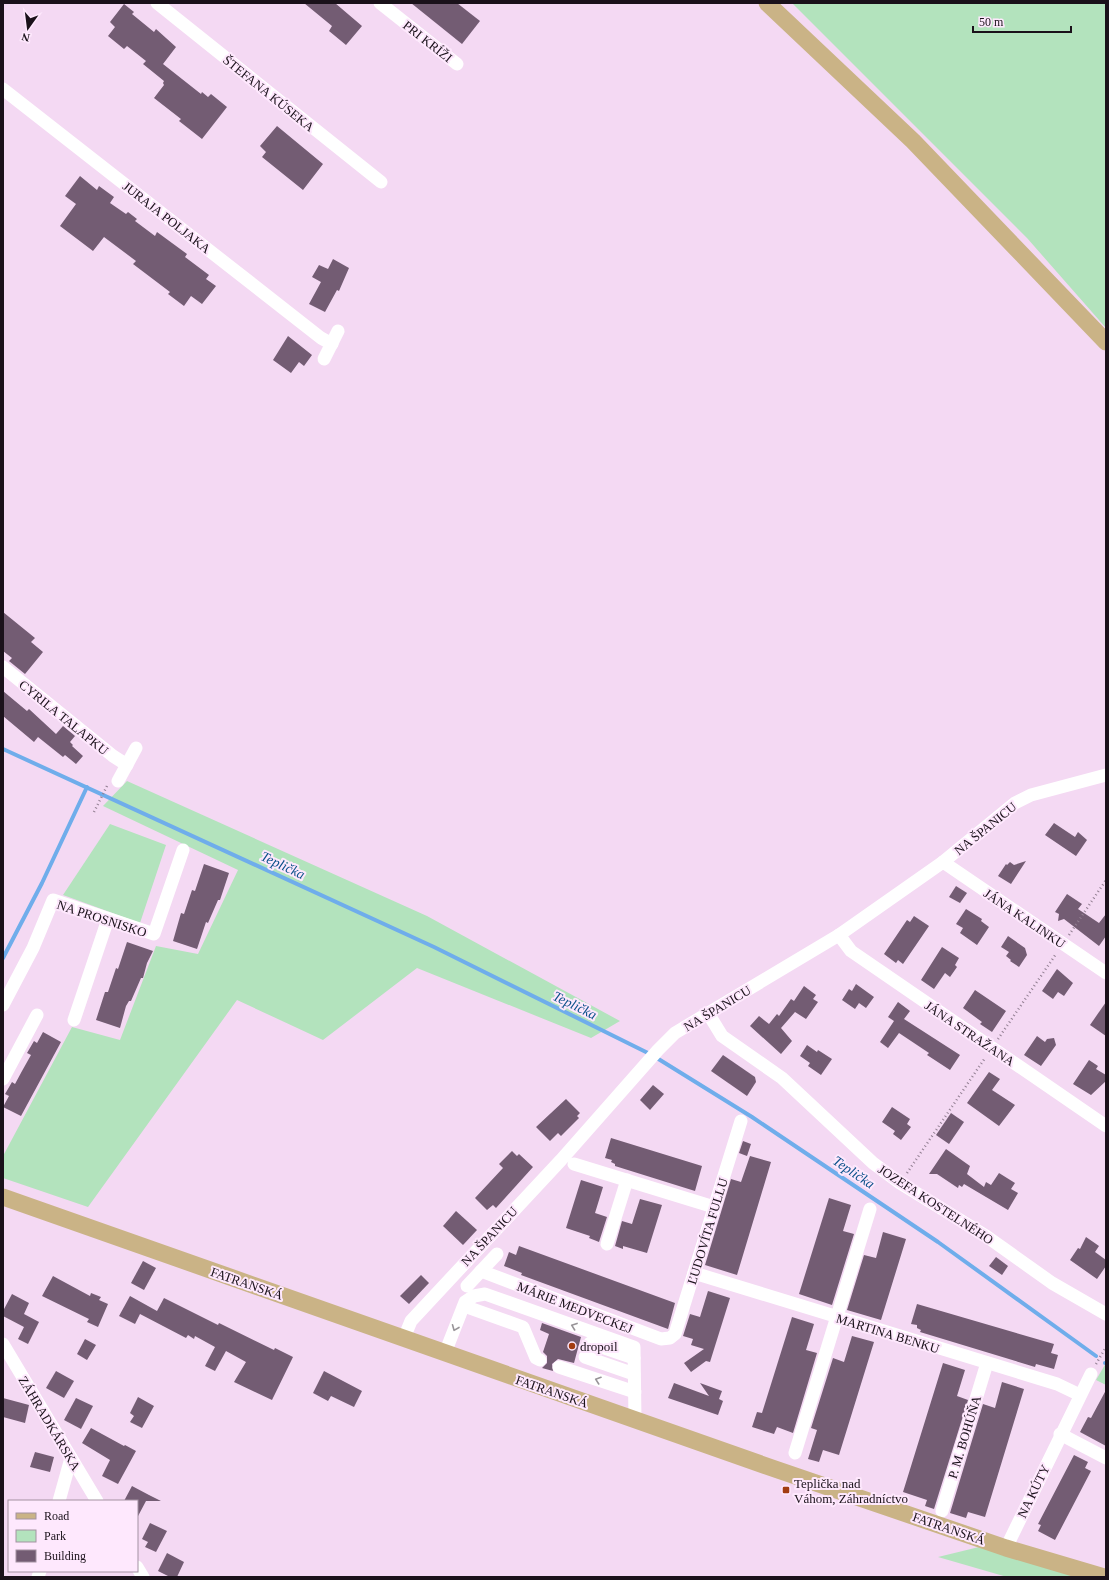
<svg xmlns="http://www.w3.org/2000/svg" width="1109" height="1580" font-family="'Times New Roman',serif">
	<rect width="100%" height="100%" fill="#f4d9f3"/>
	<g fill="#b3e3bd">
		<path d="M792,3H1106V328L1027,238Z"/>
		<path d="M127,781L427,916L620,1021L591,1038L417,968L323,1040L237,1000L88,1207L3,1178V1156L72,1027L120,1040L156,946L198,954L238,870L103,806Z"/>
		<path d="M110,824L166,845L140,923L63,895Z"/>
		<path d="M1106,1363V1385L1096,1380Z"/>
		<path d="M979,1547L1077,1577H1007L938,1557Z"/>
	</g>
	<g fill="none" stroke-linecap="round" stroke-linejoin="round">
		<g stroke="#6fadeb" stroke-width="4">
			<path d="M3,749L434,947L652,1055L752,1117L938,1242L1096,1356"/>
			<path d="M3,958L42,883L87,787"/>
			<path d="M1105,1363H1106"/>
		</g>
	</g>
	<g fill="#735c73">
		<path d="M304,3H335L362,26L346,45L329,31L332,26Z"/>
		<path d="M411,3H457L480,21L462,44Z"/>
		<path d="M124,4L134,12L132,14L154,32L156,29L176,47L163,64L201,94L202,92L208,97L211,94L227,107L202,139L179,121L181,119L154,98L164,85L163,83L164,81L143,64L146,61L127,46L124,49L108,36L115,27L110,22Z"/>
		<path d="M277,126L323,164L303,190L262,157L266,152L260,146Z"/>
		<path d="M80,176L97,190L99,186L114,197L110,203L126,214L128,212L137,219L135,221L155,236L157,232L187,254L185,257L209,275L206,279L216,286L202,304L191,296L184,306L168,294L170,292L133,264L136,261L104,237L93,251L60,226L76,204L65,196Z"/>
		<path d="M333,259L349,268L339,291L337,290L325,312L309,304L321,282L312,277L319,265L328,269Z"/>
		<path d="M288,336L312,355L304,366L299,362L291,373L273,360Z"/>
		<path d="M3,612L35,638L31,642L43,652L25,674L9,661L12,658L3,651Z"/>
		<path d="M3,691L27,711L29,709L56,734L63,726L75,736L70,742L73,745L72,746L83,756L76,764L65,755L63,757L38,737L34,742L3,716Z"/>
		<path d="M1054,823L1075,837L1078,832L1087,840L1076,856L1045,835Z"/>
		<path d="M1026,861L1011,884L998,876L1006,864L1007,865L1010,862L1014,865Z"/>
		<path d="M204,864L229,873L220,900H218L208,923L206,922L197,949L173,941L181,913L184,914L192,890L195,891Z"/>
		<path d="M956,886L967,893L960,903L949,897Z"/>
		<path d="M1067,894L1082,904L1078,909L1099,923L1106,914V936L1099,946L1064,919L1058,921L1059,914L1055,912Z"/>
		<path d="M966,909L982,919L981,921L989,927L977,945L960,933L963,928L956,924Z"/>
		<path d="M914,916L929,926L903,964L898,960L896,963L884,954L907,920L910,922Z"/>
		<path d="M1008,936L1025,948L1027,955L1019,967L1010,961L1011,960L1006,956L1009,952L1001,947Z"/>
		<path d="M127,942L153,951L147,963L143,978H141L131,1001H129L126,1006L120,1028L96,1020L105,992H108L116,968L118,969Z"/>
		<path d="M942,947L959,958L955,965L957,967L950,977L945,973L934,989L921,980Z"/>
		<path d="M1057,969L1073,983L1064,996L1058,992L1053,999L1042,991Z"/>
		<path d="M856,984L874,997L866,1008L859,1003L855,1009L842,1000L849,989L852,991Z"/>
		<path d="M804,986L816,995L813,999L818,1002L806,1019L795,1012L781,1028L792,1041L781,1054L750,1026L759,1016L769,1024L777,1014L779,1016L791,999L794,1001Z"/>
		<path d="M975,990L1006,1011L992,1032L980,1024L982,1022L963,1008Z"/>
		<path d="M898,1002L910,1011L904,1019L960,1055L950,1070L927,1055L929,1053L899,1033L888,1048L880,1042L894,1021L888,1017Z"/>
		<path d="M1106,1002V1036L1090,1025Z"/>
		<path d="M43,1032L61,1042L21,1116L3,1107L9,1096L5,1094L12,1082L15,1084L22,1071L31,1055L27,1053L34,1041L37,1043Z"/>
		<path d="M1037,1036L1045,1042L1047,1039L1054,1038L1056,1045L1041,1066L1024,1055Z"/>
		<path d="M807,1045L817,1052L818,1050L832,1059L821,1075L808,1066L810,1063L800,1056Z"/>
		<path d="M723,1055L755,1077L756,1082L747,1096L711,1071Z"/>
		<path d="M1089,1060L1098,1066L1096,1069L1106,1075V1081L1091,1095L1073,1084Z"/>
		<path d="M989,1072L1000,1079L992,1090L1015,1105L999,1126L967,1103Z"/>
		<path d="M653,1085L664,1094L650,1110L640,1100Z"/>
		<path d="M566,1099L580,1113L577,1116L579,1118L561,1136L558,1133L550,1141L536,1127Z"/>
		<path d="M892,1107L910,1119L907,1124L911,1127L901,1140L893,1134L895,1131L882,1122Z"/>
		<path d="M951,1113L964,1122L949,1144L936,1135Z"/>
		<path d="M611,1138L702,1166L695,1191L615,1166V1164L611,1162L612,1160L605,1158Z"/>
		<path d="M743,1141L751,1144L747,1156L739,1153Z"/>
		<path d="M946,1149L970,1166L967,1174L984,1187L986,1182L991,1185L999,1173L1015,1183L1011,1189L1018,1193L1008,1210L964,1184L962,1187L959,1185L958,1188L937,1174H929Z"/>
		<path d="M512,1151L517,1156L519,1154L533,1167L496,1208L493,1205L487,1210L475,1198L503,1168L499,1164Z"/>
		<path d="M750,1156L771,1162L737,1275L705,1265L731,1179L741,1182Z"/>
		<path d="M581,1180L603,1187L595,1213L607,1217L599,1242L589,1238L590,1236L566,1228Z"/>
		<path d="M829,1198L851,1205L843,1231L854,1234L832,1305L799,1294Z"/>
		<path d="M640,1199L662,1205L647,1253L623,1246V1249L615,1246L622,1221L632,1224Z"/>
		<path d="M456,1211L477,1230L463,1245L443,1226Z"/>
		<path d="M883,1232L906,1239L881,1320L847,1310L864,1255L876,1258Z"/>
		<path d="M1086,1237L1099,1246L1095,1252L1106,1260V1266L1097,1279L1070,1260L1078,1248L1080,1249Z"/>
		<path d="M519,1246L675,1303L668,1329L521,1275L522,1273L504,1266L509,1252L516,1255Z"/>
		<path d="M996,1257L1008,1266L1002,1275L989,1266Z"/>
		<path d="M143,1261L156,1268L144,1290L131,1283Z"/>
		<path d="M421,1275L429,1283L409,1304L400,1296Z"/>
		<path d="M53,1276L90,1296L91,1293L101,1297L99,1300L108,1304L98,1327L87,1322L89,1319L42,1296Z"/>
		<path d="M708,1291L730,1298L710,1362L706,1361L691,1372L684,1363L704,1349L691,1345L693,1339L683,1336L690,1314L700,1317Z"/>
		<path d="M12,1294L29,1303L24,1314L39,1322L28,1344L18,1339L24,1327L3,1316V1311Z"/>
		<path d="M130,1296L157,1311L164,1298L218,1325L219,1323L274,1350L275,1348L293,1357L272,1400L234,1382L246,1362L226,1351L215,1371L205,1366L215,1347L195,1336L194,1339L188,1335L186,1338L140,1314L135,1324L119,1316Z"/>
		<path d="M917,1304L1054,1344L1051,1353L1058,1355L1054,1369L1036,1364L1035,1367L920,1332L921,1330L917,1328V1325L911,1324Z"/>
		<path d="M792,1317L814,1324L806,1350L817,1353L793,1433L777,1427L774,1434L752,1427L757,1412L762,1413Z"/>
		<path d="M542,1323L581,1337L574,1363L558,1359L552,1364L553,1371L542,1368L547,1363V1356L543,1352L549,1334L540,1330Z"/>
		<path d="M852,1336L874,1342L839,1455L823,1450L819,1462L808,1459L817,1430L811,1428L833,1358L844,1362Z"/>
		<path d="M85,1339L96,1345L87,1360L77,1354Z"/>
		<path d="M943,1363L965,1370L957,1396L968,1400L934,1509L925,1506L927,1500L903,1492Z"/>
		<path d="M56,1371L74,1381L64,1398L46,1388Z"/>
		<path d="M324,1371L362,1391L354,1407L331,1396L328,1401L313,1393Z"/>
		<path d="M1002,1382L1024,1389L985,1517L968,1512L966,1518L950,1513L983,1404L995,1408Z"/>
		<path d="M674,1383L709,1396L700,1383L722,1391L719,1399L723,1401L718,1415L668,1398Z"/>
		<path d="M1106,1390V1446L1080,1432L1088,1417L1091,1418Z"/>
		<path d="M138,1397L154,1406L142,1428L130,1422L134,1416L130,1413Z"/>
		<path d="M3,1398L29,1405L25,1423L3,1417Z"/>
		<path d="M76,1398L93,1406L81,1429L64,1420Z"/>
		<path d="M91,1428L124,1446L125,1445L136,1451L118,1484L102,1476L110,1460L82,1443Z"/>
		<path d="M35,1452L54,1457L50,1472L30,1467Z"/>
		<path d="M1074,1455L1088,1462L1085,1468L1091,1471L1055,1540L1038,1531L1041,1525L1038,1524Z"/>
		<path d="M132,1486L149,1495L161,1501H146L137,1518V1501H124Z"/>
		<path d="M150,1523L167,1531L156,1552L145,1547L148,1542L142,1539Z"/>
		<path d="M167,1553L184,1562L177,1577H170L158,1571Z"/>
	</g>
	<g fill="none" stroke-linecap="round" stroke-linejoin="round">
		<g stroke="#927f92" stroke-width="2.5" stroke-dasharray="1 3" stroke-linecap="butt">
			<path d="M94,812L107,786"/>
			<path d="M1069,935L1106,880"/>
			<path d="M998,1039L1056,954"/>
			<path d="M907,1173L985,1058"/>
			<path d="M1096,1364L1106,1347"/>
		</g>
		<g stroke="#fff" stroke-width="13">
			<path d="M157,3L381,182"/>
			<path d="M380,3L457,64"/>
			<path d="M3,89L321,338L332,344"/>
			<path d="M324,359L338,331"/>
			<path d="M3,667L113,756L127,765"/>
			<path d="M118,781L136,748"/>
			<path d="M943,862L1106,973"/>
			<path d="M839,935L851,951L1106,1126"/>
			<path d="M3,1005L33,948L53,900L154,934L183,850"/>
			<path d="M708,1013L722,1036L782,1078L873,1163L900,1183L986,1236L1052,1283L1106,1314"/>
			<path d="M74,1020L108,919"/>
			<path d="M3,1079L37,1015"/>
			<path d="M574,1164L714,1207"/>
			<path d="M607,1244L627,1180"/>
			<path d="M481,1271L661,1339L670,1338L675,1334L741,1121"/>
			<path d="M694,1273L1057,1384L1080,1395"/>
			<path d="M467,1286L497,1254"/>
			<path d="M464,1306L523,1327L536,1358L540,1360"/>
			<path d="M404,1338L411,1321L561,1160L658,1050L675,1033L839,935L943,862L1015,803L1031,795L1106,775"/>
			<path d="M590,1343L634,1358"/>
			<path d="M3,1344L97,1501"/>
			<path d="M445,1353L465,1302L474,1296L485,1294L634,1347L635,1420"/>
			<path d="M585,1357L634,1374"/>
			<path d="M559,1367L635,1392"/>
			<path d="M1060,1434L1106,1458"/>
			<path d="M795,1453L870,1209"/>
			<path d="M59,1501L71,1458"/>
			<path d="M942,1511L987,1363"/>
			<path d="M1006,1548L1091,1374"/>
			<path d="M137,1567L143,1577"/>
			<path d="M38,1577L40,1571"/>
		</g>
		<g stroke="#cab386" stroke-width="17">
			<path d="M767,3L913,141L1106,342"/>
			<path d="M3,1197L775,1469L1006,1548L1104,1577"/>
		</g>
	</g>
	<defs><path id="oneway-chevron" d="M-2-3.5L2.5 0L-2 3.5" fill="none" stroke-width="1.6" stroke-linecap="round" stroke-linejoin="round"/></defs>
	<g stroke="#989498">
		<use href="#oneway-chevron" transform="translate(574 1326) rotate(-160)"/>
		<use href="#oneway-chevron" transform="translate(455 1328) rotate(112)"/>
		<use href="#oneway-chevron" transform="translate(598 1380) rotate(-161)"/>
	</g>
	<g fill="#a23c11" stroke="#fee8fd" stroke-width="1.5">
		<circle cx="572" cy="1346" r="4"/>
		<rect x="782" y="1486" width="8" height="8" rx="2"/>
	</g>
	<g text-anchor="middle" stroke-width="4" stroke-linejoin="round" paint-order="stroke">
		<g font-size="13" fill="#1a111a" stroke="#fee8fd">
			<text transform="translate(428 41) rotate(38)" y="5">PRI KRÍŽI</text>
			<text transform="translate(269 93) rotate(39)" y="5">ŠTEFANA KÚSEKA</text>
			<text transform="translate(167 217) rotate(38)" y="5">JURAJA POLJAKA</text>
			<text transform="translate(64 717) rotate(39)" y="5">CYRILA TALAPKU</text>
			<text transform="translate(985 828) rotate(-39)" y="5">NA ŠPANICU</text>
			<text transform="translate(102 918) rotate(18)" y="5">NA PROSNISKO</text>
			<text transform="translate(1025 918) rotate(34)" y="5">JÁNA KALINKU</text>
			<text transform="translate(717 1008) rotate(-31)" y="5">NA ŠPANICU</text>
			<text transform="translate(970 1033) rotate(34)" y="5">JÁNA STRAŽANA</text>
			<text transform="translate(936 1204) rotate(33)" y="5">JOZEFA KOSTELNÉHO</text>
			<text transform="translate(707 1231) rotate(-73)" y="5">ĽUDOVÍTA FULLU</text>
			<text transform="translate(489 1236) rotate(-47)" y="5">NA ŠPANICU</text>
			<text transform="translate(247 1283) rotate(19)" y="5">FATRANSKÁ</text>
			<text transform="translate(575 1307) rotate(21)" y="5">MÁRIE MEDVECKEJ</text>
			<text transform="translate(888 1333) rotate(17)" y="5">MARTINA BENKU</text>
			<text transform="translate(552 1391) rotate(19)" y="5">FATRANSKÁ</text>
			<text transform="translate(50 1423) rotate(59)" y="5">ZÁHRADKÁRSKA</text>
			<text transform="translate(964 1437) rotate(-73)" y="5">P. M. BOHÚŇA</text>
			<text transform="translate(1033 1491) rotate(-64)" y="5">NA KÚTY</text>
			<text transform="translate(949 1528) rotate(19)" y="5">FATRANSKÁ</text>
		</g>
		<g font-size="13" fill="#1a111a" stroke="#fee8fd" text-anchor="start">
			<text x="580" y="1351">dropoil</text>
			<text x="794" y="1488">Teplička nad<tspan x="794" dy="15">Váhom, Záhradníctvo</tspan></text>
		</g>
		<g font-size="14" font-style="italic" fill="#0d528b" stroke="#fee8fd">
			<text transform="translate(283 865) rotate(25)" y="5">Teplička</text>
			<text transform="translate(575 1005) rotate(26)" y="5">Teplička</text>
			<text transform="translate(854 1172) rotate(34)" y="5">Teplička</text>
		</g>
	</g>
	<rect width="1109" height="1580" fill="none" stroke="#1a111a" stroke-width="8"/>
	<rect x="8" y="1500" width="130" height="72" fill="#fee8fd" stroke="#a392a2"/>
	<rect x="16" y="1513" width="20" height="6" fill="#cab386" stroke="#a392a2"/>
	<text x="44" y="1520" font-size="12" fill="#1a111a">Road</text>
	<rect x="16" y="1530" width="20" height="12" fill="#b3e3bd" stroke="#a392a2"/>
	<text x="44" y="1540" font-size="12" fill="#1a111a">Park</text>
	<rect x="16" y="1550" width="20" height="12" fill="#735c73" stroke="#a392a2"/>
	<text x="44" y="1560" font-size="12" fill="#1a111a">Building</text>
	<g transform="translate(28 28) rotate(194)" stroke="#fee8fd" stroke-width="3" paint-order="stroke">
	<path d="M0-3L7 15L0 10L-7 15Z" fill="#1a111a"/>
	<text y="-6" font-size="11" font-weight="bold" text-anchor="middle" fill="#1a111a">N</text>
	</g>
	<path d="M973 26v6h98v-6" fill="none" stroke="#1a111a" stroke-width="2"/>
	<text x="979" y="26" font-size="12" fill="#1a111a" stroke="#fee8fd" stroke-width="3" paint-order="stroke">50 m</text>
</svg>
